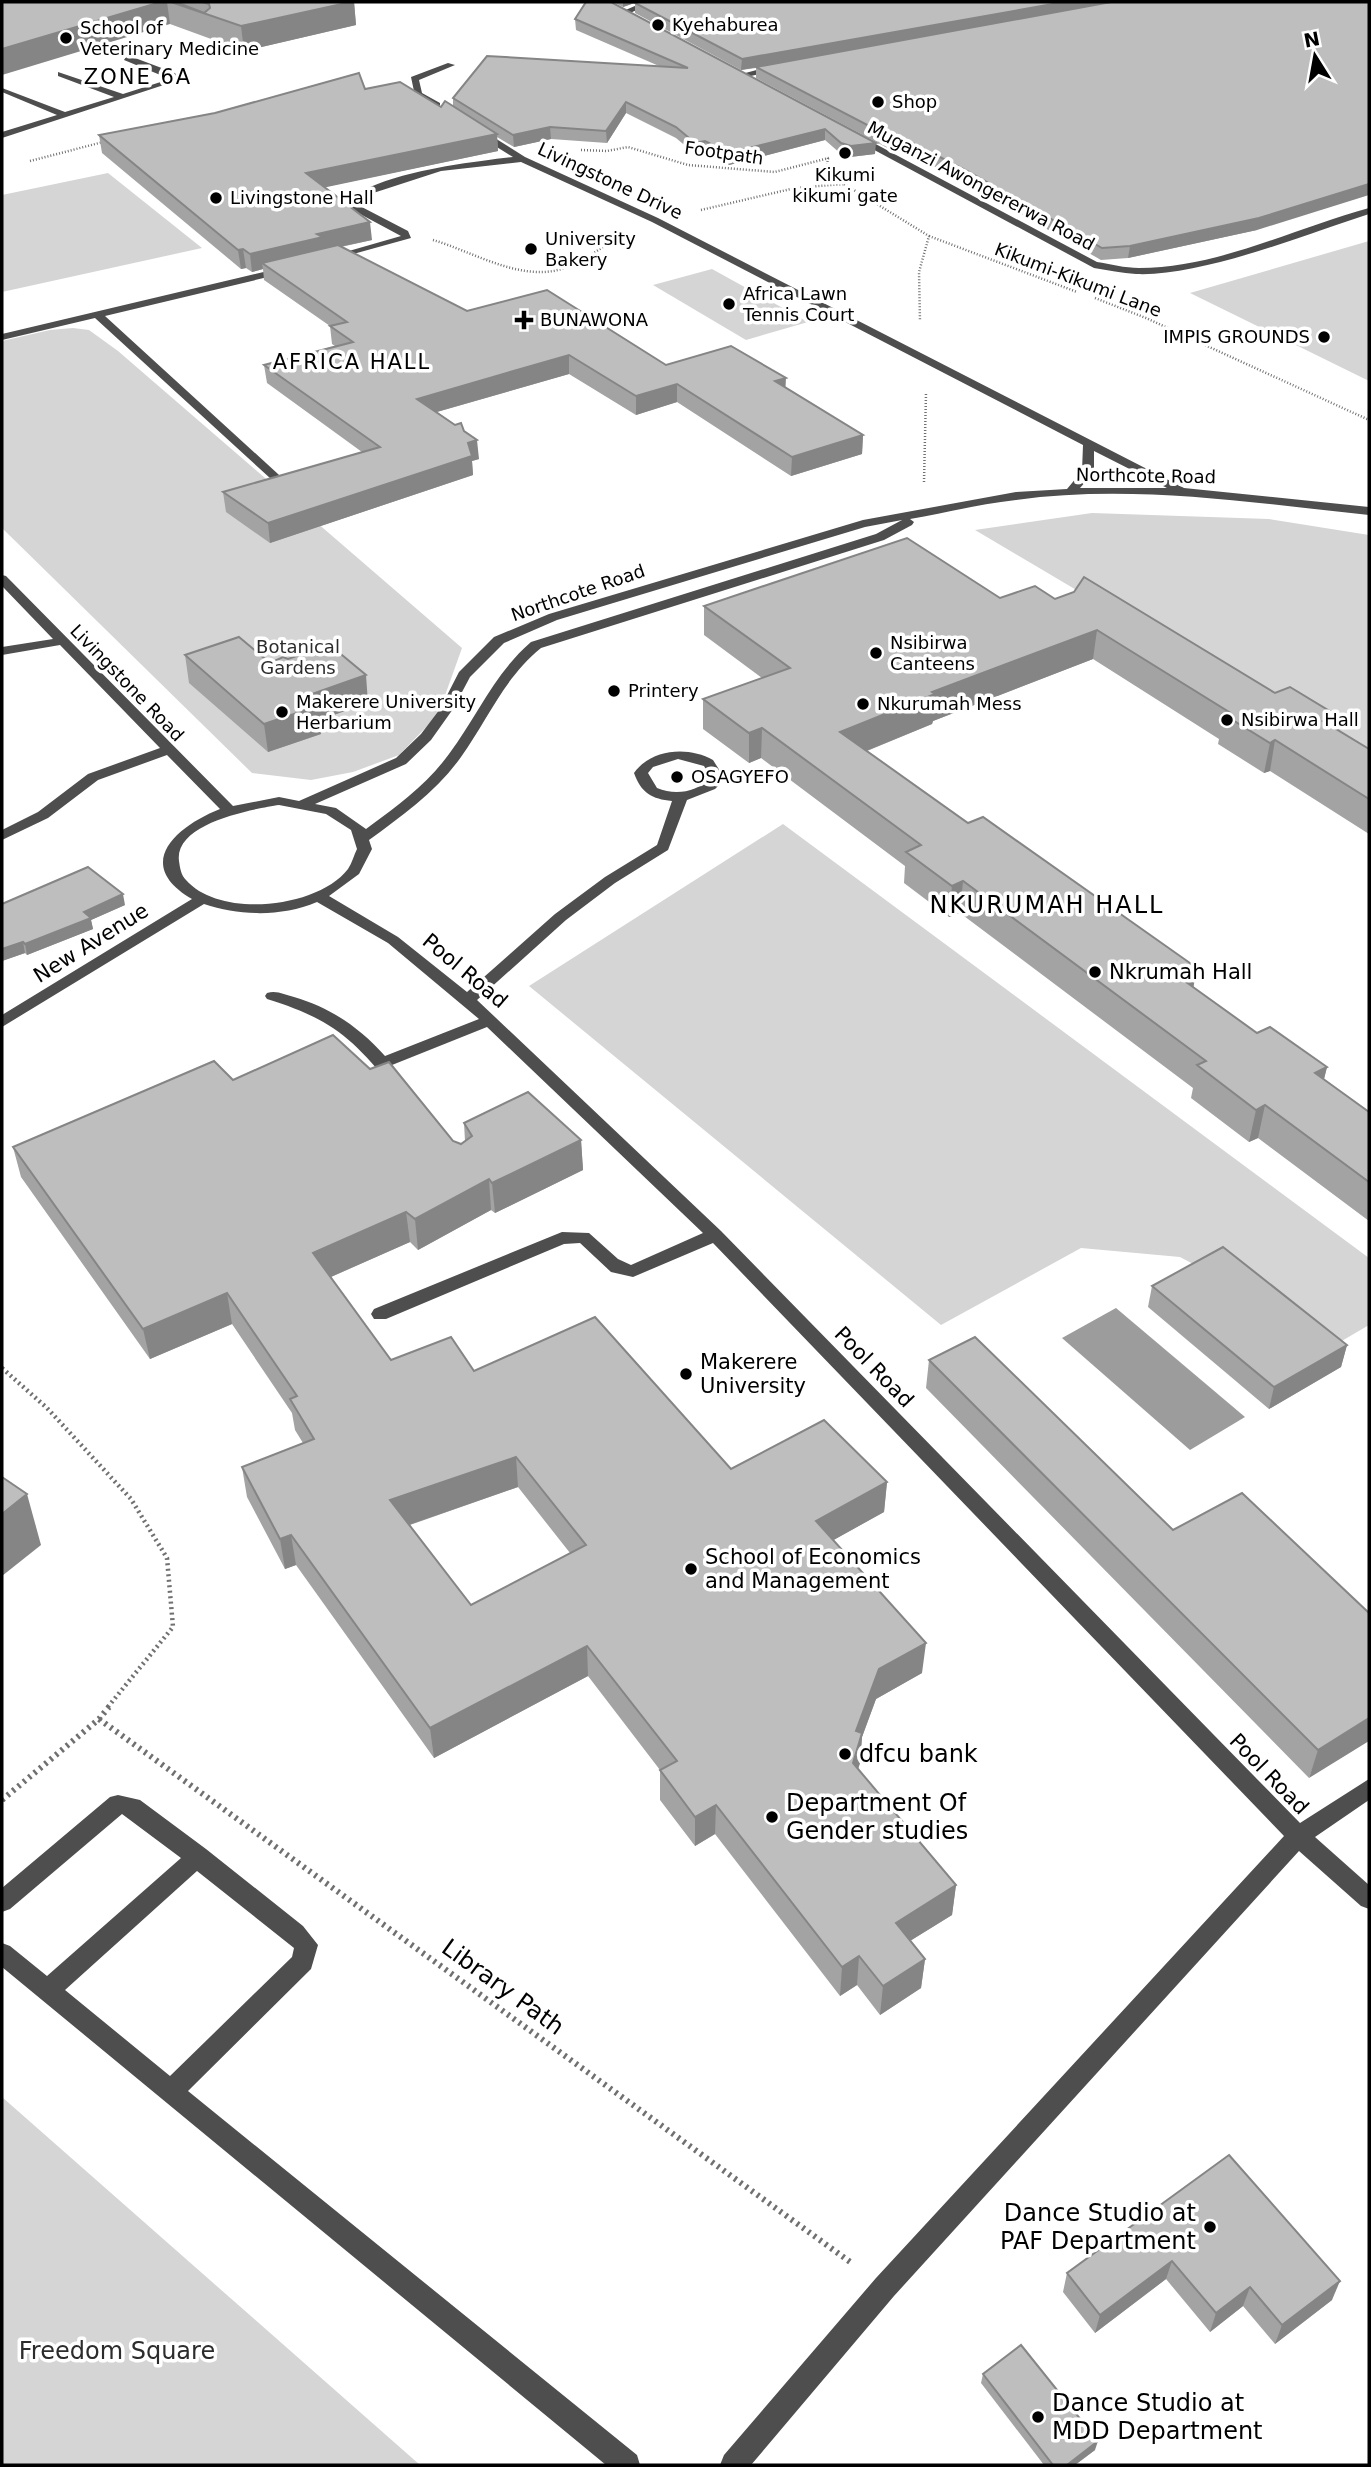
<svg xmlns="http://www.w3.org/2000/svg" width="1371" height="2467" font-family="'DejaVu Sans',sans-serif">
	<rect width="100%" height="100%" fill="#fff"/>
	<g fill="#d5d5d5">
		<path d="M108,173L202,248L2,292V195Z"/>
		<path d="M1369,241V381L1190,293Z"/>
		<path d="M712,269L808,322L746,340L653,285Z"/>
		<path d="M73,328L89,330L118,351L462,648L438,715L399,755L353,772L311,780L252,773L2,528V341L50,330Z"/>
		<path d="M1092,513L1269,519L1369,535V763L975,530Z"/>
		<path d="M783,824L1369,1258V1325L1340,1342L1180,1257L1081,1248L941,1325L529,986Z"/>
		<path d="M2,2097L420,2465H2Z"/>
	</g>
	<path fill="#9c9c9c" d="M1116,1308L1245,1417L1190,1450L1062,1338Z"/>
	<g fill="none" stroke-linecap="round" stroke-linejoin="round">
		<g stroke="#707070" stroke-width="2.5" stroke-dasharray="1 2" stroke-linecap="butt">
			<path d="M581,150L607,151L628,147L688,165L775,172L829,158"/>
			<path d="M828,158L827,166L844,184L929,236L919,272L920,321"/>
			<path d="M30,161L103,142"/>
			<path d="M701,210L795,188L844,184"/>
			<path d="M929,236L1077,292"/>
			<path d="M433,240C471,251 517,280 558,270C581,264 600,248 620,236"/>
			<path d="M1095,298L1146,318L1369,420"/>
			<path d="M924,482L926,393"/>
		</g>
		<path stroke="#707070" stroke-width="4.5" stroke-dasharray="2 3.5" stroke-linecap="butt" d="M2,1368L47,1408L131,1499L167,1558L173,1627L107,1708"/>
		<g stroke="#707070" stroke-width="6" stroke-dasharray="2.5 4.5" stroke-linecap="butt">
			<path d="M99,1719L853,2264"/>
			<path d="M2,1800L99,1719L109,1707"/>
		</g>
		<g fill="#4e4e4e" fill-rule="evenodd">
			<path d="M644,2H654L628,14L621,12Z"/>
			<path d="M127,55L175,73L179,80L2,138V132L57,115L2,92V88L65,112L114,97L58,76V72L123,94L170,79L124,60Z"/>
			<path d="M448,63L455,65L419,80L422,93L440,103V107H434L415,96L411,77Z"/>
			<path d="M779,64L782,69L742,78L738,75Z"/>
			<path d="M476,130H482L525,157L658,218L1184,488L1369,507V515C1253,503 1133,484 1016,500C980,504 945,513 910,519L914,522L912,525L884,540L541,648C504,678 488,719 461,757C437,791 402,816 369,840L372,849L359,874L329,896L398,937L467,992L555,914L605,877L657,845L672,801C652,799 641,793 634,773C651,749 688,746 713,760L725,779L715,789L687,800L668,850L615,883L566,920L477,1000L721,1231L1300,1823L1369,1779V1800L1315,1837L1369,1885V1909L1361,1906L1299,1851L894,2296L751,2465H720L724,2455L876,2278L1284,1836L713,1243L633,1277L611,1272L580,1243L564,1244L386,1319H374L371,1314L374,1309L562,1232L589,1233L618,1259L631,1265L703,1233L487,1027L392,1065L406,1083L398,1088L392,1087C352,1037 329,1018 267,999L265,996L267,993C277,990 285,995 294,997C331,1008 359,1027 385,1056L479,1019L388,943L317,902C281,917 241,916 204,904L2,1027V1015L192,899C132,864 177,826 220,809L167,755L98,780L48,818L2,840V830L38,812L88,774L160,748L60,645L2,655V647L53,639L2,586V575L6,576L233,806L279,797L299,801L396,758L421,734L440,709L459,672L494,637L549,614L863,520L1016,492L1067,489L1082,471L1083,445L652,222L521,162L441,171L361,197L356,204L408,231L411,238L328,261V257L401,236L347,207L345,205C370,173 473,162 513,157L476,134ZM1094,451L1167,488H1080L1094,472ZM902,520L876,534L531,642C494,674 478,715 449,754C428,783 399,805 370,826L366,829L336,808L315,804L406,764L431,740L453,709L470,677L504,643L557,620L865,527ZM678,759L704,766L711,778C696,792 676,796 657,788L648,773L653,767ZM279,805L326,814L351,830L357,849C354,855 352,863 348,869C318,908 220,919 186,880C181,875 180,868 179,861C174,823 253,809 279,805Z"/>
			<path d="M855,133L1097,262C1110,264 1125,268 1139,268C1218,268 1295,228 1369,208V214C1307,234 1200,277 1136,274C1122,273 1108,270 1094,268L852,138Z"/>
			<path d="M285,267L290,270L289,272L105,316L290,485V489H282L95,318L2,340V334Z"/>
			<path d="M118,1795L140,1800L206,1849L303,1926L318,1945L311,1969L188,2091L637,2455L640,2465H606L2,1967V1943L10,1946L47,1976L181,1858L122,1814L10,1909L2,1912V1888L110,1797ZM197,1871L294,1948L292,1957L170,2076L65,1990Z"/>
		</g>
	</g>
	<g fill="#a3a3a3" fill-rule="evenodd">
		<path d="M2,2H354L356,25L244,51L170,24Z"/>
		<path d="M586,2L875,154L850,157L841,154L825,140L729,165L705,153L695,154L676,138L626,113L607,143L551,139L514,147L497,137L498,151L324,187L372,240L341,247L467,311L666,365L785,388L863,435L862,454L791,476L677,402L636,415L569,374L437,412L464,431L479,459L472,461L473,475L270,543L226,512L223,492L362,452L267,383L264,365L335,346L332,344L330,326L264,280L263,269L252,272L246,268L241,269L102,153L99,135L365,89L441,107L453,106V98L659,66L576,30L575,19Z"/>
		<path d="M613,2H1369L1257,230L1128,258L1101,260L968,184L904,151L895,152L756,78V68L741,70L635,13V3L623,7Z"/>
		<path d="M1000,598L1055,599L1275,693L1336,715L1334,728L1369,749V834L1270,771L1264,773L1218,744L1219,739L1093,659L933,721L932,724L867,751L968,823L1197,968L1193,987L1257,1033L1327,1067L1324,1079L1369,1112V1221L1258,1138L1249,1142L1191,1098L1193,1088L960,913L949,917L904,883L905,866L761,758L749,763L703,729V699L762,678L704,635V606Z"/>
		<path d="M185,655L270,663L368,703L319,720L321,734L268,752L189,683Z"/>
		<path d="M2,904L125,905L91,920L93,929L27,955L25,953L2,961Z"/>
		<path d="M370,1069L453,1141L461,1144L465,1141L464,1123L581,1140L583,1170L495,1213L491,1210L418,1250L410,1242L331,1277L391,1360L474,1371L731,1469L887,1482L884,1512L833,1540L922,1673L876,1699L862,1737L860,1763L858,1769L956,1885L952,1915L910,1941L925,1959L921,1988L880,2015L857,1985L840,1996L715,1834L695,1846L660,1800V1770L588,1676L434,1758L296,1565L285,1569L247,1497L242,1467L303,1443L295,1430L292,1413L232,1324L150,1359L21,1177L13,1147L233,1080ZM518,1487L570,1553L471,1605L410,1525Z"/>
		<path d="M1152,1286L1347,1345L1341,1367L1269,1409L1148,1307Z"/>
		<path d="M929,1360L1173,1530L1369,1613L1309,1778L926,1388Z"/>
		<path d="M1229,2155L1332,2300L1275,2344L1243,2306L1210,2332L1166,2279L1095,2333L1063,2292L1067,2273Z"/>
		<path d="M983,2374L1095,2450L1075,2465H1044L981,2383Z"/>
	</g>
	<g fill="#858585">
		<path d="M161,2H167L170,24L2,75V49Z"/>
		<path d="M351,2H354L356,25L244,51L241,26Z"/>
		<path d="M623,2H637L623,7Z"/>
		<path d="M1064,2H1122L741,70L742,59Z"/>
		<path d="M626,102V113L607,143L606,131Z"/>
		<path d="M550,127L551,139L514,147L513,135Z"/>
		<path d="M825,129V140L729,165V153Z"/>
		<path d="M497,134L498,151L308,191L306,173Z"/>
		<path d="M905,139L904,151L895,152L896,140Z"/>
		<path d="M705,141V153L695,154V143Z"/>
		<path d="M876,143L875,154L850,157L851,146Z"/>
		<path d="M1369,184V195L1257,230L1128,258L1130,246Z"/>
		<path d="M370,222L372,240L262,263L263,269L252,272L250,254L317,234Z"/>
		<path d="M243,249L246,268L241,269L238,250Z"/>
		<path d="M569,355V374L419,417L417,399Z"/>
		<path d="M786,378L785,396L775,381Z"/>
		<path d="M677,384V402L636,415V396Z"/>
		<path d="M863,435L862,454L791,476L792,457Z"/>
		<path d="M477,440L479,459L472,461L473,475L270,543L268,523L468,443Z"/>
		<path d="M1097,630L1093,659L933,721L932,724L839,762L840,732L932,692Z"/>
		<path d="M366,675L368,703L319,720L321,734L268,752L264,724L306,696Z"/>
		<path d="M1336,715L1330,745L1323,721Z"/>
		<path d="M762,728L761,758L749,763V733Z"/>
		<path d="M1275,740L1270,771L1264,773L1270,743Z"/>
		<path d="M963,881L960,913L949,917L952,886Z"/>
		<path d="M123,894L125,905L91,920L93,929L27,955L25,944L84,912Z"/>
		<path d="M23,942L25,953L2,961V949Z"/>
		<path d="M1197,968L1191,1000L1179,977Z"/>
		<path d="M1327,1067L1319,1099L1315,1073Z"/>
		<path d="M1265,1105L1258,1138L1249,1142L1256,1110Z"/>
		<path d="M581,1140L583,1170L495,1213L492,1183Z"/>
		<path d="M489,1179L491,1210L418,1250L415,1219Z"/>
		<path d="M406,1212L410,1242L317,1283L313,1253Z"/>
		<path d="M227,1293L232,1324L150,1359L143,1329Z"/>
		<path d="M1347,1345L1341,1367L1269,1409L1274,1387Z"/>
		<path d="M516,1457L518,1487L394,1530L390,1500Z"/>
		<path d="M887,1482L884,1512L814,1551L816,1521Z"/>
		<path d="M27,1494L41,1545L2,1576V1514Z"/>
		<path d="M291,1535L296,1565L285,1569L280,1539Z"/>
		<path d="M926,1643L922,1673L876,1699L862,1737L860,1763L850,1793L856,1731L879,1669Z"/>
		<path d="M587,1646L588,1676L434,1758L430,1728Z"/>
		<path d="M1369,1718V1741L1309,1778L1318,1750Z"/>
		<path d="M716,1805L715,1834L695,1846V1817Z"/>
		<path d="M956,1885L952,1915L892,1952L896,1923Z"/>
		<path d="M859,1956L857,1985L840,1996L842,1967Z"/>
		<path d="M925,1959L921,1988L880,2015L883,1986Z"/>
		<path d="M1172,2261L1166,2279L1095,2333L1100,2315Z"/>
		<path d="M1340,2281L1332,2300L1275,2344L1282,2325Z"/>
		<path d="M1250,2287L1243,2306L1210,2332L1216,2313Z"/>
		<path d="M1098,2441L1095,2450L1075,2465H1067Z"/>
	</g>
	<g fill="#bebebe" stroke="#858585" stroke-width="2" fill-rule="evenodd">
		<path d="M2,2H161L2,49Z"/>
		<path d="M171,2H176L204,13L210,8L209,4L202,2H351L241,26Z"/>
		<path d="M586,2H611L876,143L851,146L841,143L825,129L729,153L705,141L695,143L676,127L626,102L606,131L550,127L513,135L453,98L487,56L688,68L575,19Z"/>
		<path d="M637,2H1064L742,59L635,3Z"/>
		<path d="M1111,2H1369V184L1259,218L1130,246L1102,248L969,172L905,139L896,140L756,67Z"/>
		<path d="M359,73L365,89L400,82L441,107L445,101L497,134L306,173L370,222L317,234L323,237L250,254L243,249L238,250L99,135L215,113Z"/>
		<path d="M338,245L467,311L547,290L666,365L731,346L786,378L775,381L863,435L792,457L677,384L636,396L569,355L417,399L455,425L461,423L464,431L477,440L468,443L472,456L268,523L223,492L380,447L264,365L353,342L330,326L347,322L262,263Z"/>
		<path d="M907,538L1000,598L1035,586L1055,599L1074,592L1084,577L1275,693L1290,687L1336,715L1323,721L1369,749V799L1275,740L1270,743L1223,714L1229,712L1097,630L932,692L935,694L840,732L968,823L983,817L1197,968L1179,977L1257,1033L1270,1027L1327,1067L1315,1073L1369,1112V1182L1265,1105L1256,1110L1197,1065L1206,1061L963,881L952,886L906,852L921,845L762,728L749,733L703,699L790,668L704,606Z"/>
		<path d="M239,637L270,663L283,657L288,659L330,645L366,675L306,696L318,706L264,724L185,655Z"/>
		<path d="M88,867L123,894L84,912L91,918L25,944L23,942L2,949V904Z"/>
		<path d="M333,1035L370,1069L389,1062L453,1141L461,1144L472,1136L464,1123L528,1092L581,1140L492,1183L489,1179L415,1219L406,1212L313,1253L391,1360L451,1337L474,1371L595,1317L731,1469L824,1420L887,1482L816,1521L926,1643L879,1669L856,1731L862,1733L853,1763L956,1885L896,1923L925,1959L883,1986L859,1956L842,1967L716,1805L695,1817L660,1770L677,1761L587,1646L430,1728L291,1535L280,1539L242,1467L314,1439L290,1399L297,1396L227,1293L143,1329L13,1147L214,1061L233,1080ZM516,1457L586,1545L471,1605L390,1500Z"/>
		<path d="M1223,1247L1347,1345L1274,1387L1152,1286Z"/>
		<path d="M975,1337L1173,1530L1242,1493L1369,1613V1718L1318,1750L929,1360Z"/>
		<path d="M2,1477L27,1494L2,1514Z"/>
		<path d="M1229,2155L1340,2281L1282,2325L1250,2287L1216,2313L1172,2261L1100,2315L1067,2273Z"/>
		<path d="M1021,2345L1098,2441L1067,2465H1053L983,2374Z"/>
	</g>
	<g fill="#000" stroke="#fff" stroke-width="2.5">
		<circle cx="658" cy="25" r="7"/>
		<circle cx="66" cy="38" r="7"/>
		<circle cx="878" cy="102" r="7"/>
		<circle cx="845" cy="153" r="7"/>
		<circle cx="216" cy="198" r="7"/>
		<circle cx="531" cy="249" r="7"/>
		<circle cx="729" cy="304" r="7"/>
		<path d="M520.5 309.5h7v7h7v7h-7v7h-7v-7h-7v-7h7z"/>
		<circle cx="1324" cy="337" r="7"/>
		<circle cx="876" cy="653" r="7"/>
		<circle cx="614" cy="691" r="7"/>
		<circle cx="863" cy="704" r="7"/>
		<circle cx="282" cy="712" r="7"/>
		<circle cx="1227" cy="720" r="7"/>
		<circle cx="677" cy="777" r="7"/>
		<circle cx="1095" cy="972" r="7"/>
		<circle cx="686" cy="1374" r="7"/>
		<circle cx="691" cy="1569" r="7"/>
		<circle cx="845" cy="1754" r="7"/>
		<circle cx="772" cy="1817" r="7"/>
		<circle cx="1210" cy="2227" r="7"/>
		<circle cx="1038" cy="2417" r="7"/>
	</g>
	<g text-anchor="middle" stroke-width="7" stroke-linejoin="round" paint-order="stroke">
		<g font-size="18" fill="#000" stroke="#fff" text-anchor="start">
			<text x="672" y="31">Kyehaburea</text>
			<text x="80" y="34">School of<tspan x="80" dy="21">Veterinary Medicine</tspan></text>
			<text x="892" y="108">Shop</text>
			<text x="845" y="181" text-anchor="middle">Kikumi<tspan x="845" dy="21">kikumi gate</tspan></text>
			<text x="230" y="204">Livingstone Hall</text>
			<text x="545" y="245">University<tspan x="545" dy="21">Bakery</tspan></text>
			<text x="743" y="300">Africa Lawn<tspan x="743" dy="21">Tennis Court</tspan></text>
			<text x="540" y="326">BUNAWONA</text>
			<text x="1310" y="343" text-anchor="end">IMPIS GROUNDS</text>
			<text x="890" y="649">Nsibirwa<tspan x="890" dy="21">Canteens</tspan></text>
			<text x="628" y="697">Printery</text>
			<text x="296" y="708">Makerere University<tspan x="296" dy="21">Herbarium</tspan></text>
			<text x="877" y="710">Nkurumah Mess</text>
			<text x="1241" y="726">Nsibirwa Hall</text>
			<text x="691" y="783">OSAGYEFO</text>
		</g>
		<g font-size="18" fill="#000" stroke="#fff">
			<text transform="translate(724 153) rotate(8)" y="6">Footpath</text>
			<text transform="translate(610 181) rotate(25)" y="6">Livingstone Drive</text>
			<text transform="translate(981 186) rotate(28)" y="6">Muganzi Awongererwa Road</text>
			<text transform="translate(1078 280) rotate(21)" y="6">Kikumi-Kikumi Lane</text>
			<text transform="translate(1146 476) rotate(1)" y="6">Northcote Road</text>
			<text transform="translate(578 593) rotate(-19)" y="6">Northcote Road</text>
			<text transform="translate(127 683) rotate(46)" y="6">Livingstone Road</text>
		</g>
		<g font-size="18" fill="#2c2c2c" stroke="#fff">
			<text x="298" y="653">Botanical<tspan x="298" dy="21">Gardens</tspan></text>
		</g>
		<g font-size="21" letter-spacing="2" fill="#000" stroke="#fff">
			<text x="138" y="84">ZONE 6A</text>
			<text x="352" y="369">AFRICA HALL</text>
		</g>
		<g font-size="21" fill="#000" stroke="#fff">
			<text transform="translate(91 943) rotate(-32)" y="7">New Avenue</text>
			<text transform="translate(465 971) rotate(40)" y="7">Pool Road</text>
			<text transform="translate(874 1367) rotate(46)" y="7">Pool Road</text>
			<text transform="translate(1269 1774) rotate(46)" y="7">Pool Road</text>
		</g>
		<g font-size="21" fill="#000" stroke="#fff" text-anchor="start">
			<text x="1109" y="979">Nkrumah Hall</text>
			<text x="700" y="1369">Makerere<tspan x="700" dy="24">University</tspan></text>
			<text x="705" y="1564">School of Economics<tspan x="705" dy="24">and Management</tspan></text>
		</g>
		<g font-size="24" letter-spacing="2" fill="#000" stroke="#fff">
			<text x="1047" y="913">NKURUMAH HALL</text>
		</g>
		<g font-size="24" fill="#000" stroke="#fff" text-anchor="start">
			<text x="859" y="1762">dfcu bank</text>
			<text x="786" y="1811">Department Of<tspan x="786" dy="28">Gender studies</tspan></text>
			<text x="1196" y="2221" text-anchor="end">Dance Studio at<tspan x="1196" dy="28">PAF Department</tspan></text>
			<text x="1052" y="2411">Dance Studio at<tspan x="1052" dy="28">MDD Department</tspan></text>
		</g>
		<g font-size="24" fill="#000" stroke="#fff">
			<text transform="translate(503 1987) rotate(36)" y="8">Library Path</text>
		</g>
		<g font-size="24" fill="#2c2c2c" stroke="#fff">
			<text x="117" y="2359">Freedom Square</text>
		</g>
	</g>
	<rect width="1371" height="2467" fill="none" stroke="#000000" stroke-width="7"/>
	<g transform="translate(1315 56) rotate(349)" stroke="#ffffff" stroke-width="5" paint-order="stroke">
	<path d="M0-5L12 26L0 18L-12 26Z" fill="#000000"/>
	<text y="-10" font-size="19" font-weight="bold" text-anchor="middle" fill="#000000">N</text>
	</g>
</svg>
